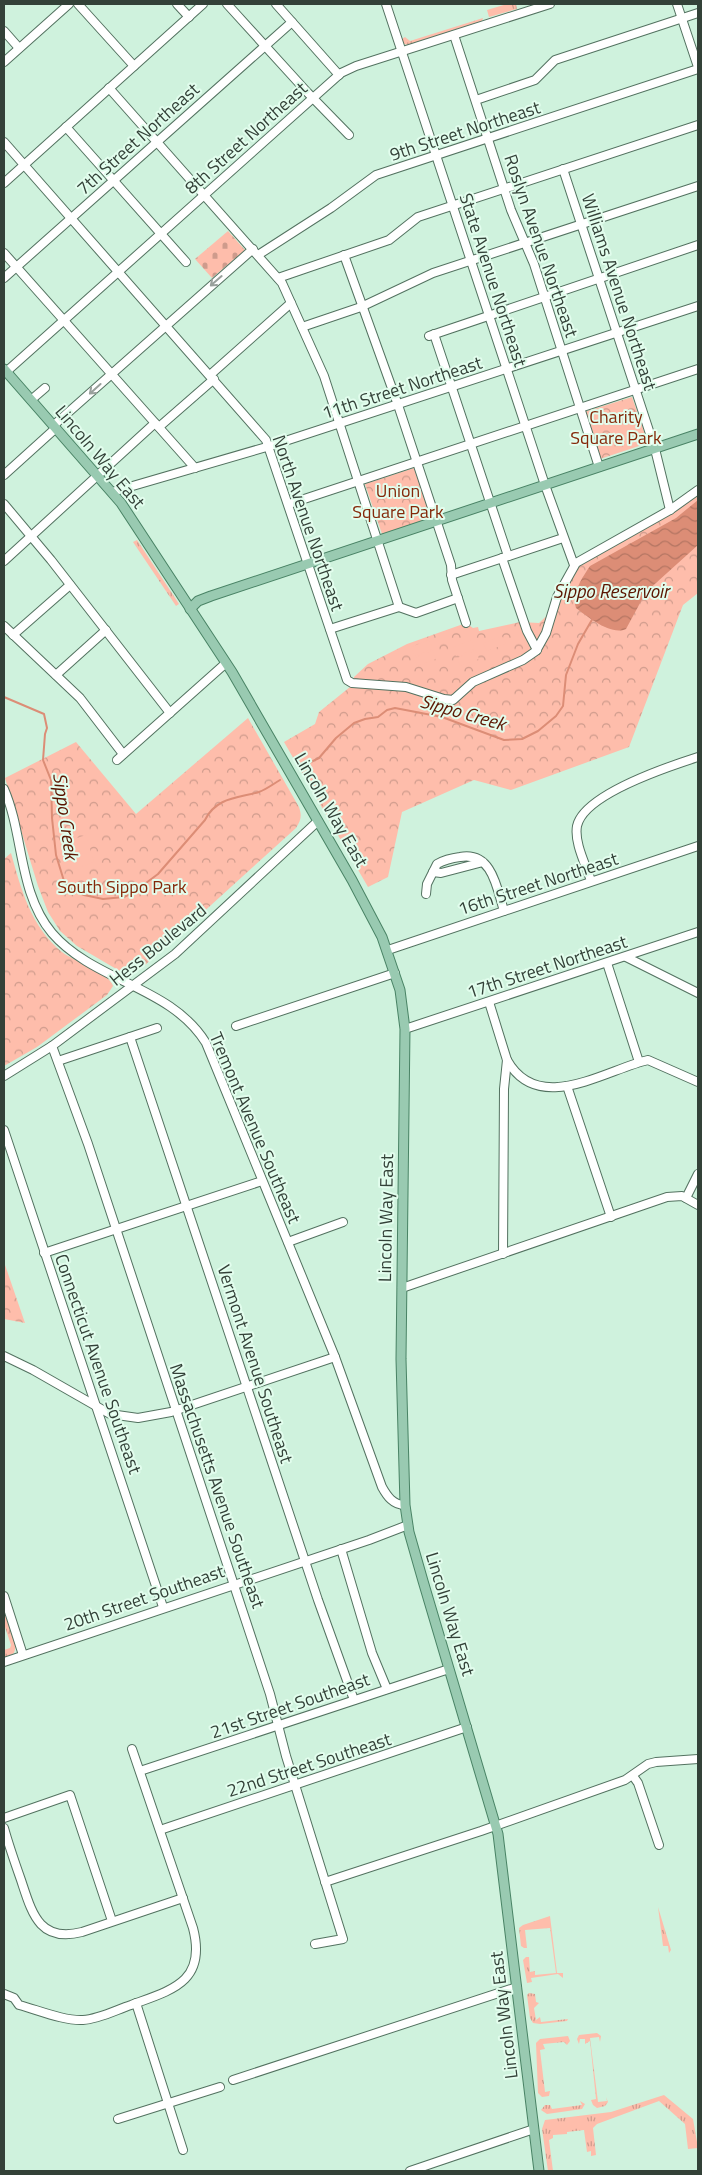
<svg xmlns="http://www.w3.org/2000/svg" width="702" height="2175" font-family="'Titillium Web',sans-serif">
	<defs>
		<pattern id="grass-tufts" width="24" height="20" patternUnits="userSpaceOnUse" patternTransform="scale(1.25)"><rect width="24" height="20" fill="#febdab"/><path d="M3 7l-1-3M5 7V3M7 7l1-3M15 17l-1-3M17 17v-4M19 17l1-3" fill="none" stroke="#ce9b8c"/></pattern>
		<pattern id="cemetery-stones" width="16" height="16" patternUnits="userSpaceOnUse" patternTransform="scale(1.25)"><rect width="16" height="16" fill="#febdab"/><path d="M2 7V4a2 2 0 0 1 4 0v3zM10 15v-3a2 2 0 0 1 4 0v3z" fill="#ce9b8c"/></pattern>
		<pattern id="park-crowns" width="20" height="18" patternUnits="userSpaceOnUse" patternTransform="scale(1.25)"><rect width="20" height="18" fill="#febdab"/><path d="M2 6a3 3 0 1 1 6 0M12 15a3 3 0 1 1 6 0" fill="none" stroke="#ce9b8c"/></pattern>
		<pattern id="water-waves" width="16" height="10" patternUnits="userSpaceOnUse" patternTransform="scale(1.25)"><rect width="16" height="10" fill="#dc8d76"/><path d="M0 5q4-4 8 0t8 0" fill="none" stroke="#b37562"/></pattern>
	</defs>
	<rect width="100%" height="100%" fill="#cff2dd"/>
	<g fill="url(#grass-tufts)">
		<path d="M507,4H516L517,9L489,17L487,10Z"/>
		<path d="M483,18L482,21L408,45L404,44L402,39L405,37L410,41Z"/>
		<path d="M137,540L179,604L176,606L133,542Z"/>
		<path d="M4,1607L16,1646L14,1653L4,1658V1650L10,1648L11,1645L4,1624Z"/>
		<path d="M658,1907L671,1950L669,1953L668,1946H663Z"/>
		<path d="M550,1916L557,1973H563V1978L558,1974L531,1978L532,1982L527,1983L523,1960L526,1957H529L530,1972L535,1971V1975L556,1973L550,1928L525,1930L527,1948H524L521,1946L519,1928L523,1925Z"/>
		<path d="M529,1993L535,1994L536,2002L539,2003L534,2008L536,2020L540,2017L541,2022L568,2019L567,2021L540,2024L533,2023L530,2018L527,1995Z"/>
		<path d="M597,2033L601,2036L600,2042L599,2037L590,2038L598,2102L607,2101L606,2097L608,2102L605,2106L597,2108L593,2105L591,2100L596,2099L590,2041L585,2044V2039H580L579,2044L577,2039L579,2035Z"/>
		<path d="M568,2036L570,2041L567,2045L564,2042L543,2044L545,2049L540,2050L545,2092L550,2091L549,2096L542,2097L538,2093L536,2043L540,2039Z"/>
		<path d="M664,2095L693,2119L698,2148L688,2149L685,2124L659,2101L597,2124L593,2128L596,2155L591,2156V2151L587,2152L584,2130L567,2132V2134L553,2135V2138L549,2140L553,2171H548L542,2129L545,2120L611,2112Z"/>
		<path d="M580,2101L585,2104L582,2109L547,2114L541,2110L545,2105H550L552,2109L582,2105Z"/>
	</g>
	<path fill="url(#cemetery-stones)" d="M228,231L245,250L212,278L195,259Z"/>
	<g fill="url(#park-crowns)">
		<path d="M632,397L648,443L600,459L584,412Z"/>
		<path d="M414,468L431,518L382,534L365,484Z"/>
		<path d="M698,492V593L683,605L629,747L511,790L474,780L402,812L388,877L368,887L284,742L315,724L319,712L350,687L354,677L368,664L407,644L466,623L473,628L478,627L479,631L520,622L539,623L554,609L579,564Z"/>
		<path d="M248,718L299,807C302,816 301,820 296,828L145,965L127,973L118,970L77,946L60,931L48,912L38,886L5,778L76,742L136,814Z"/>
		<path d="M11,853C21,889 31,927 62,952C73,961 110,973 113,986L107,995L37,1047L4,1066V859Z"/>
		<path d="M4,1262L25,1323L4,1319Z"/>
	</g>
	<g fill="#febdab">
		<path d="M502,636L506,644L487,651L483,643Z"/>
		<path d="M429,640L433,649L414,656L411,647Z"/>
		<path d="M472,640L475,649L456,656L453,647Z"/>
		<path d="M433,650L436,659L417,666L414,658Z"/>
		<path d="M476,650L479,659L460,666L457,658Z"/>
		<path d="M86,835L94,862L71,870L62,843Z"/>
	</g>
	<path fill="url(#water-waves)" d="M698,500V545L646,592L626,629C611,636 588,617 576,608C571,594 582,578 590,566L676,518Z"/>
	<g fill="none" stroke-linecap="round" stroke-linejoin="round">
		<g stroke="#dc8d76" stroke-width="2">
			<path d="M4,697L44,714L47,728L45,734L43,760L51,780L52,818L56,855L64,881L72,890L84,895L103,899L124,897L134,892L158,874L205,820C216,797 239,798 259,792C267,789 273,784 280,780"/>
			<path d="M303,766L319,758L336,738L354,723L365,719L378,717L387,710L395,708L442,717L504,740L522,739L538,731L556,716L563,706L566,675L578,644L593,618"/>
		</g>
		<g stroke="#537260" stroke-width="10">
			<g id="minor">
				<path d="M78,4L134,66"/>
				<path d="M177,4L189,17"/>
				<path d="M227,4L307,92L349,135"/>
				<path d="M276,4L339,75"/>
				<path d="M386,4L545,485L574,565"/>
				<path d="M677,4L698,67"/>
				<path d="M4,31L19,48"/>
				<path d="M454,35L511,210L534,264L599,467"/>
				<path d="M4,62L69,4"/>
				<path d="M109,88L282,283L324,376L399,607"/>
				<path d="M476,100L535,80L555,60L698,13"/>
				<path d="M66,127L186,262"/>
				<path d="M4,142L266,440L344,671L347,680L352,683L406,687L444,699L453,700L473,682L523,660L536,651L546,633L557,597L576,563L670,510L698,490"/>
				<path d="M563,169L655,449L670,510"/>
				<path d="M4,183L203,4"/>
				<path d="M4,253L195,468"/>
				<path d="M258,255L331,208L376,175L698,69"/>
				<path d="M344,255L398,405L451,565L452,580L466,623"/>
				<path d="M4,278L292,22"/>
				<path d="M278,278L389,240L418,217L698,125"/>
				<path d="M302,327L361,307L433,273L698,186"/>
				<path d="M434,334L508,556"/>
				<path d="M429,336L698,245"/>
				<path d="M6,372L341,73L356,66L550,4"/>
				<path d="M210,375L291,303"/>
				<path d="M31,400L45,388"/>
				<path d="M54,425L253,249"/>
				<path d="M159,427L214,379"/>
				<path d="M4,475L56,428"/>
				<path d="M112,492L270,446L698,306"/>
				<path d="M4,504L51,560L170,713"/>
				<path d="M289,504L698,369"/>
				<path d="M502,558L527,631L537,650"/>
				<path d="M4,561L155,423"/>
				<path d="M451,575L563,538"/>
				<path d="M4,626L80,698L123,754"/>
				<path d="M330,629L399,607L416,613L458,598"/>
				<path d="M13,635L70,585"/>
				<path d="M56,675L106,630"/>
				<path d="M117,760L226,663"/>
				<path d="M4,789C24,835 18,892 52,933C94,982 171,986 206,1043L335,1357L382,1487C387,1496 393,1505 405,1505"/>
				<path d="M483,862L441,873L433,872L437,864C444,860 452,858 460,857C492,851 497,888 504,911"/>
				<path d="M591,881C586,865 574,843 577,826C584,794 670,766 698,757"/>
				<path d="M426,894L427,884L433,872"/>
				<path d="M388,950L698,846"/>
				<path d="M626,957L698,993"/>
				<path d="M607,963L639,1062"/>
				<path d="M489,1002L507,1060L504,1089L503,1254"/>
				<path d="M236,1026L395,973"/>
				<path d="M405,1029L698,932"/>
				<path d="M130,1037L318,1600L354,1700"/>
				<path d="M52,1046L88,1144L270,1694L286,1756L343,1939L315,1944"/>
				<path d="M507,1060C538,1116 605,1070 648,1060L698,1082"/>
				<path d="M58,1061L157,1028"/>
				<path d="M4,1076L52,1046L175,954L318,821"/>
				<path d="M567,1086L611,1217"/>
				<path d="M4,1130L163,1607"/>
				<path d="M686,1198L698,1174"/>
				<path d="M288,1242L343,1222"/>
				<path d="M44,1253L262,1181"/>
				<path d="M402,1288L667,1197L682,1196L698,1205"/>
				<path d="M4,1356L33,1370L110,1414L138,1418L171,1412L335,1357"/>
				<path d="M341,1549L372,1653L387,1689"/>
				<path d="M4,1596L23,1655"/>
				<path d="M4,1662L369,1540L408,1525"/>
				<path d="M140,1771L449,1669"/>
				<path d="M633,1776L638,1783L659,1845"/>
				<path d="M4,1818L70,1795L112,1921"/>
				<path d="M4,1828C9,1846 15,1863 21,1880C32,1913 39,1943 82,1932L183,1898"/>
				<path d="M160,1830L467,1727"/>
				<path d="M325,1882L481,1831L625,1780L648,1764L656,1762L698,1759"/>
				<path d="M4,1994L14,1998L19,2005C38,2010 64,2021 83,2020C99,2019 116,2010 131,2005C172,1990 207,1982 193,1928L132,1749"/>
				<path d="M136,2003L183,2150"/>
				<path d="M233,2080L517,1987"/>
				<path d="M118,2119L220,2087"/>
				<path d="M410,2171L534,2129"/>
			</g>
		</g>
		<g stroke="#498365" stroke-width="11">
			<g id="major">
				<path d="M4,369L121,503L232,672L352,880L382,937L400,990L405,1029L401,1359L405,1505L409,1532L423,1581L498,1834L539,2171"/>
				<path d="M190,609L198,601L211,596L698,434"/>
			</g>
		</g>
		<use href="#minor" stroke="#fff" stroke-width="8"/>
		<use href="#major" stroke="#99cab1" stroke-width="9"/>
	</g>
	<defs><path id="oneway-shaft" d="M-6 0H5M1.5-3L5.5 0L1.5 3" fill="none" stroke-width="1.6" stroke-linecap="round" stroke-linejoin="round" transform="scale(1.25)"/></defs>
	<g stroke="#99a09c">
		<use href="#oneway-shaft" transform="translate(216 281) rotate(139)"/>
		<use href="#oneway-shaft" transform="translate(95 389) rotate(138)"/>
	</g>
	<g text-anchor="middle" stroke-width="4" stroke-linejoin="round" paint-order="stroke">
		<g font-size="18" fill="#334138" stroke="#e2fded">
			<text transform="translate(465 131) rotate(-18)" y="6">9th Street Northeast</text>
			<text transform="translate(246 138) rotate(-42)" y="6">8th Street Northeast</text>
			<text transform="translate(138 139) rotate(-42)" y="6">7th Street Northeast</text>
			<text transform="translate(541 246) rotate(71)" y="6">Roslyn Avenue Northeast</text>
			<text transform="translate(493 280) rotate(72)" y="6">State Avenue Northeast</text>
			<text transform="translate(619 292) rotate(72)" y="6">Williams Avenue Northeast</text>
			<text transform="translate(402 388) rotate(-18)" y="6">11th Street Northeast</text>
			<text transform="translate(100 457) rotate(50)" y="6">Lincoln Way East</text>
			<text transform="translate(308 523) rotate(71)" y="6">North Avenue Northeast</text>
			<text transform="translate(331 810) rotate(60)" y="6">Lincoln Way East</text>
			<text transform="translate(538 884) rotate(-18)" y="6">16th Street Northeast</text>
			<text transform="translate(158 945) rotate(-39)" y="6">Hess Boulevard</text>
			<text transform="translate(547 967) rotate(-18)" y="6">17th Street Northeast</text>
			<text transform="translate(255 1128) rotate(67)" y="6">Tremont Avenue Southeast</text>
			<text transform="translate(386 1218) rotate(-89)" y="6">Lincoln Way East</text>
			<text transform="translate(98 1364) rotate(71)" y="6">Connecticut Avenue Southeast</text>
			<text transform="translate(255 1364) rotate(72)" y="6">Vermont Avenue Southeast</text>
			<text transform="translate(217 1486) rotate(71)" y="6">Massachusetts Avenue Southeast</text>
			<text transform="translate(144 1598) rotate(-19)" y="6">20th Street Southeast</text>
			<text transform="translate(450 1614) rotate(73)" y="6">Lincoln Way East</text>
			<text transform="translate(290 1706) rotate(-19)" y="6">21st Street Southeast</text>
			<text transform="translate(309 1765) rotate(-18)" y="6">22nd Street Southeast</text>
			<text transform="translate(504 2015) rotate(-97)" y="6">Lincoln Way East</text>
		</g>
		<g font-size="18" fill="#842809" stroke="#e2fded">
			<text x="616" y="423">Charity<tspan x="616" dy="21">Square Park</tspan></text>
			<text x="398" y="497">Union<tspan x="398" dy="21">Square Park</tspan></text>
			<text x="122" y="893">South Sippo Park</text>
		</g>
		<g font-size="19" font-style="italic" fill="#5b1500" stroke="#e2fded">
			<text x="611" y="598">Sippo Reservoir</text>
			<text transform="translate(463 712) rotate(16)" y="7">Sippo Creek</text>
			<text transform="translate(66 816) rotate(82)" y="7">Sippo Creek</text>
		</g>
	</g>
	<rect width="702" height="2175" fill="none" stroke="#334138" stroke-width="10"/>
</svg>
